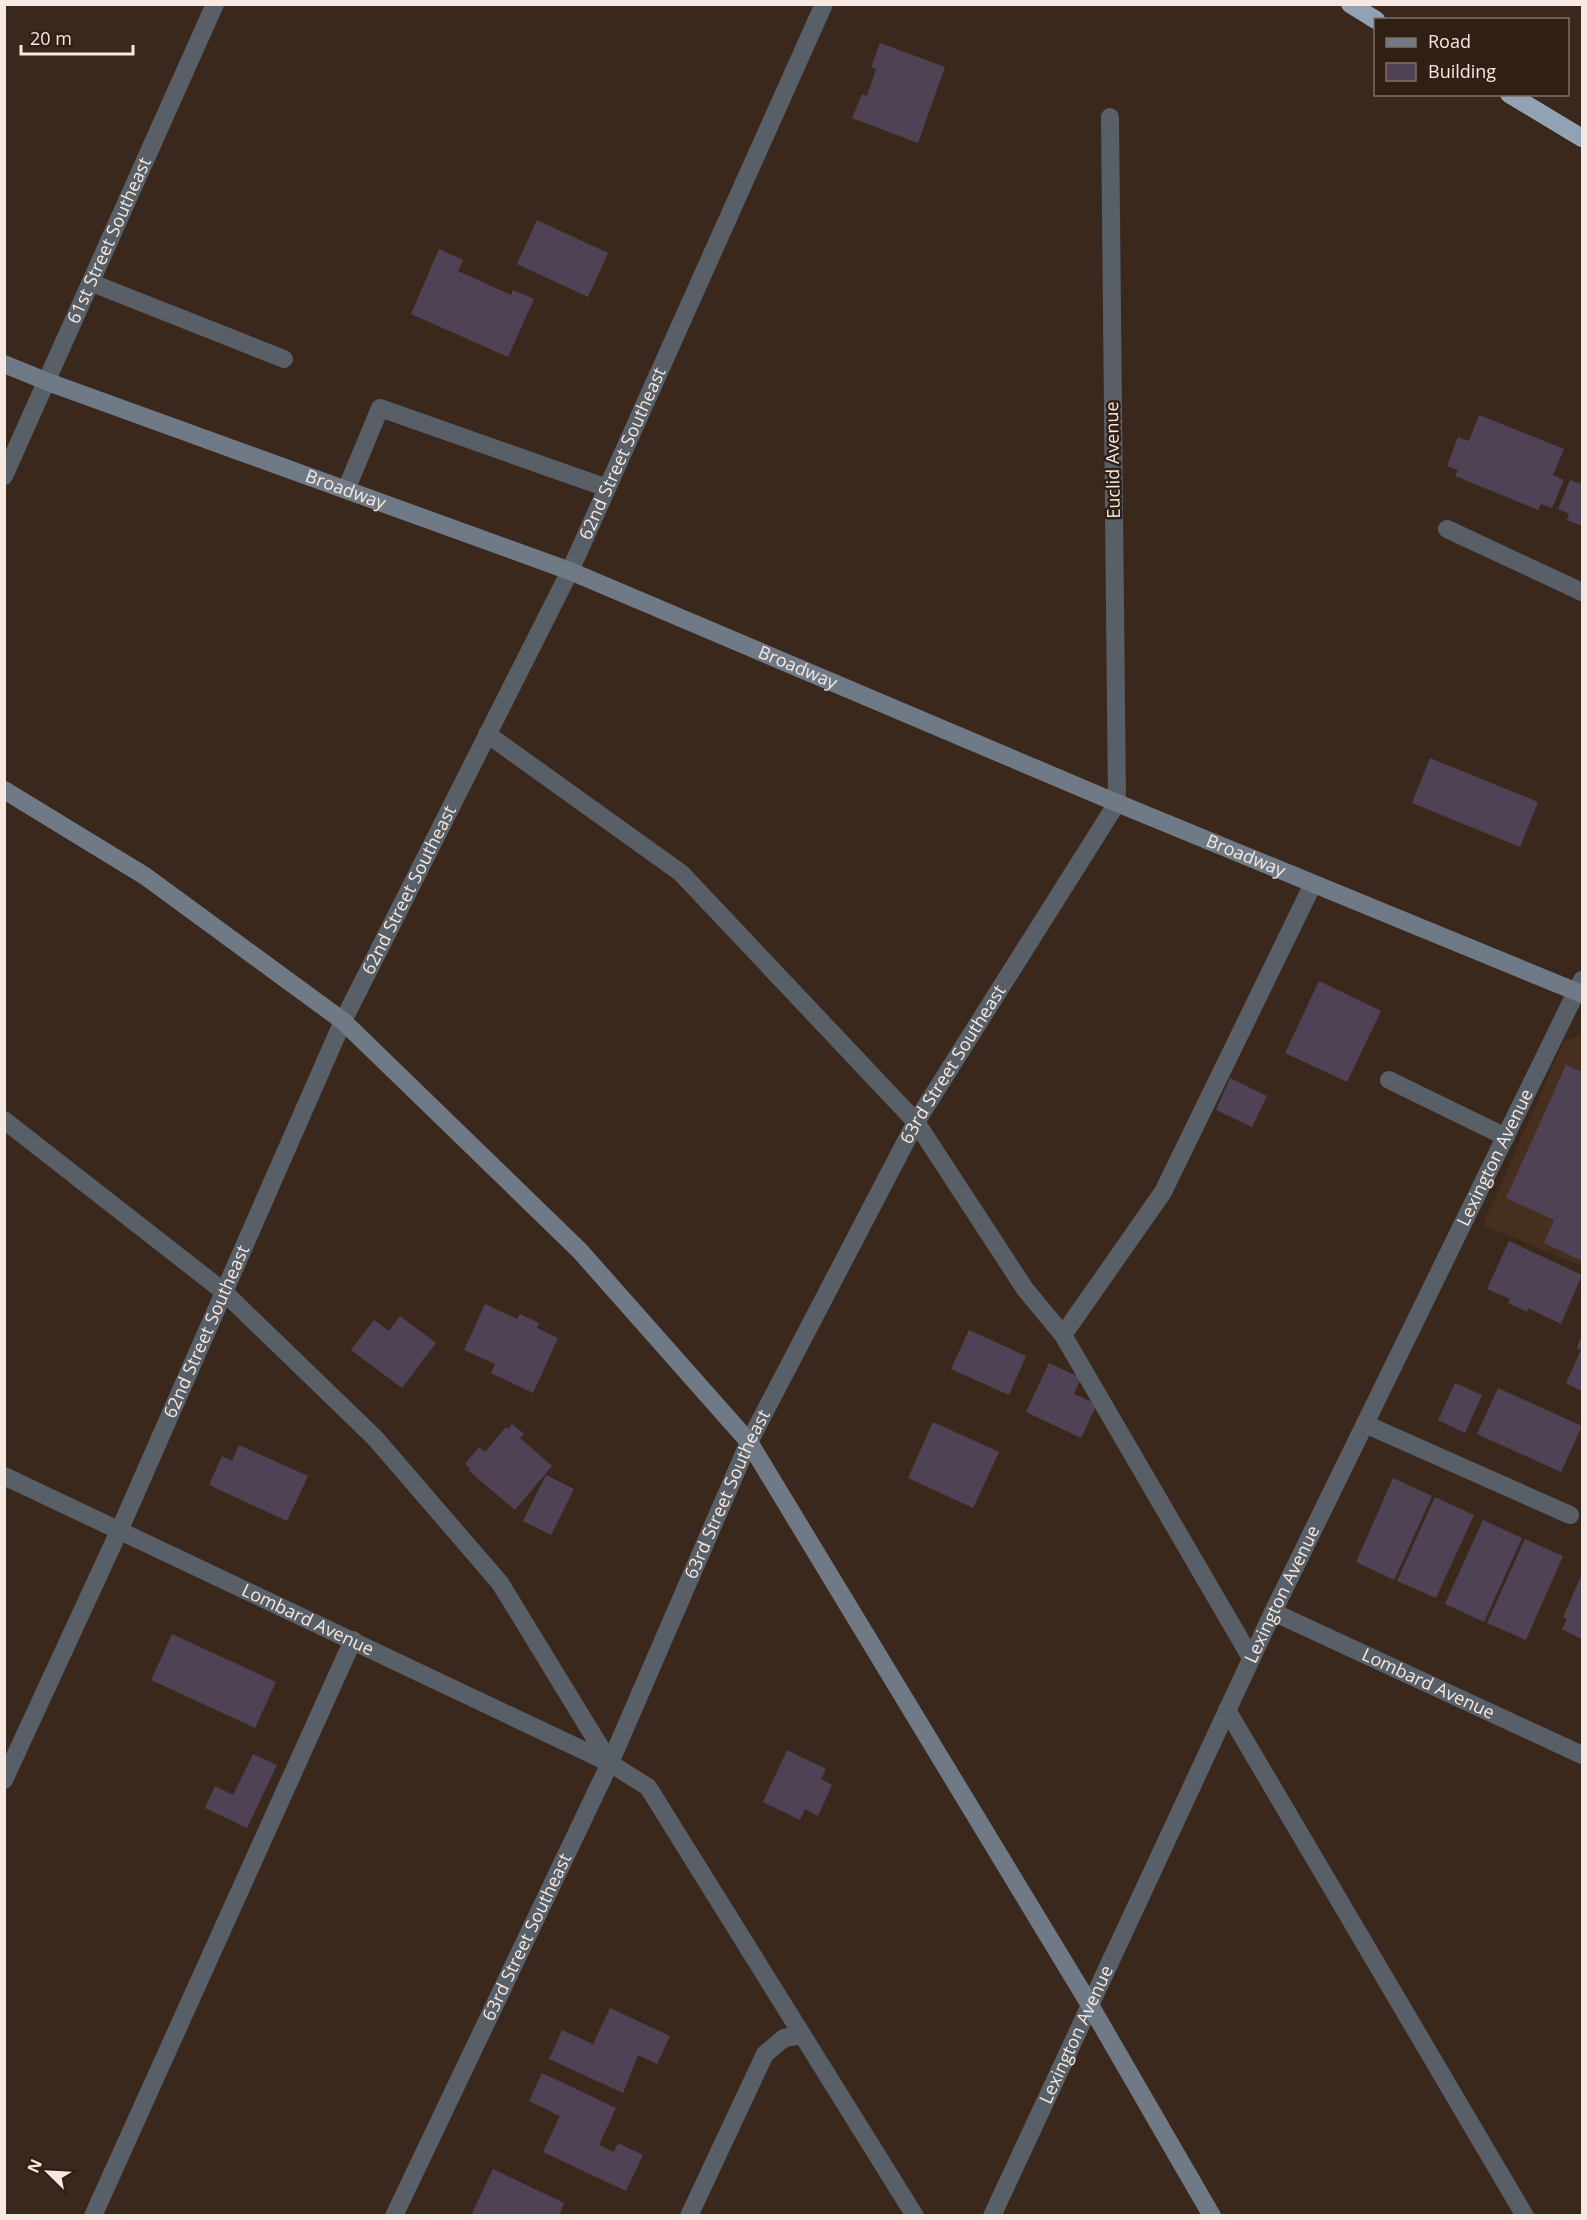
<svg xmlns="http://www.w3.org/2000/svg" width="1587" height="2220" font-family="'Open Sans',sans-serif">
	<rect width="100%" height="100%" fill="#3b281d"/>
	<path fill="#472f1f" d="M1579,1035L1582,1037V1266L1483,1225L1564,1041Z"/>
	<g fill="#4f4254">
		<path d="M880,43L945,67L918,143L852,118L862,94L867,96L876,69L871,67Z"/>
		<path d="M537,220L608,253L588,297L517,264Z"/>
		<path d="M439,249L463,260L458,271L511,295L513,290L534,299L508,357L411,314Z"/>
		<path d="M1479,415L1564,449L1553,475L1564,480L1552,508L1541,504L1538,510L1455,476L1458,470L1447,466L1458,437L1469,441Z"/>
		<path d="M1582,478V526L1567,520L1569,514L1558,509L1570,480L1580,484Z"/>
		<path d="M1430,758L1538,802L1520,847L1412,803Z"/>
		<path d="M1319,981L1381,1011L1347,1082L1285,1053Z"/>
		<path d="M1566,1065L1582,1072V1261L1544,1243L1554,1220L1506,1198Z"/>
		<path d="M1230,1078L1267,1096L1252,1127L1216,1110Z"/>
		<path d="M1509,1241L1582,1275L1561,1324L1528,1308L1527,1312L1508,1303L1510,1299L1487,1289Z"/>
		<path d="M485,1304L517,1319L520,1314L539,1323L537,1328L558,1338L533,1393L491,1373L495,1364L464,1350Z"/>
		<path d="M400,1316L436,1343L402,1388L351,1350L374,1320L389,1331Z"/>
		<path d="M969,1330L1026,1356L1009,1395L951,1369Z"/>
		<path d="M1582,1334V1391L1566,1383L1581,1350L1577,1348Z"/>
		<path d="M1049,1363L1081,1378L1074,1394L1097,1404L1081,1438L1026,1412Z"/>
		<path d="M1455,1383L1482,1395L1465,1433L1438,1420Z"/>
		<path d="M1498,1388L1582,1426L1561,1472L1477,1434Z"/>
		<path d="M933,1422L999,1452L973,1508L908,1478Z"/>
		<path d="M512,1424L524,1434L520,1438L552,1466L515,1510L469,1471L470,1469L465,1464L479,1447L485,1452L506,1427L508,1429Z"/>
		<path d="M239,1445L308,1476L287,1521L209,1485L222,1456L232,1461Z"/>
		<path d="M546,1475L574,1489L551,1535L523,1521Z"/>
		<path d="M1393,1478L1432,1496L1394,1580L1356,1562Z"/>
		<path d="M1435,1497L1474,1515L1436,1598L1397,1581Z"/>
		<path d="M1483,1520L1522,1538L1484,1622L1445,1604Z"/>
		<path d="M1525,1539L1563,1556L1526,1640L1487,1623Z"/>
		<path d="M1582,1574V1639L1562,1629L1567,1619L1563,1617Z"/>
		<path d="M172,1634L276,1682L255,1728L151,1680Z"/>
		<path d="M787,1750L826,1769L821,1779L832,1785L818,1816L805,1809L800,1820L763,1802Z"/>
		<path d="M253,1754L277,1765L247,1828L205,1808L215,1786L233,1795Z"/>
		<path d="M610,2008L670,2036L657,2064L638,2055L623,2093L549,2059L562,2030L593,2044Z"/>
		<path d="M542,2073L616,2108L599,2145L614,2152L618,2143L643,2155L626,2191L543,2152L560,2116L529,2101Z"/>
		<path d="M493,2169L564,2203L559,2216H478L472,2213Z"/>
	</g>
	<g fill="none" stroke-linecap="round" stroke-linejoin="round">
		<g stroke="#585f66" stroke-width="18">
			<path d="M92,283L284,359"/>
			<path d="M346,490L380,408L607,488"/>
			<path d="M1447,529L1582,592"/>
			<path d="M487,734L681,873L916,1122L1025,1289L1063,1335L1251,1658"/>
			<path d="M1389,1080L1506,1137"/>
			<path d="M4,1120L223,1291L375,1438L500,1583L610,1763L648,1787L915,2216"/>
			<path d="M1063,1335L1163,1192L1313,884"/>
			<path d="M1365,1424L1570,1515"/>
			<path d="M1227,1710L1525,2216"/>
			<path d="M93,2216L353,1640"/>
			<path d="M689,2216L765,2054L784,2038L802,2035"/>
		</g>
		<g stroke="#585f66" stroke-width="18">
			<path id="s1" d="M4,476L215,4"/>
			<path id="s2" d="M4,1476L610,1763"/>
			<path id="s3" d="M1273,1612L1582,1755"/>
			<path id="s4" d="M4,1780L120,1529L343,1021L570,571L824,4"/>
			<path id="s5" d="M394,2216L610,1763L749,1442L916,1122L1117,803L1110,117"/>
			<path id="s6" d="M992,2216L1273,1612L1582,980"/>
		</g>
		<g stroke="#6f7a86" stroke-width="18">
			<path id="s7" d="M4,364L48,382L570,571L1117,803L1582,994"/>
			<path d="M4,790L145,876L343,1021L580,1251L749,1442L1090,2005L1212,2216"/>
		</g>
		<g stroke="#91a2b5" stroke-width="18">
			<path d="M1350,4L1376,20"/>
			<path d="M1509,94L1582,138"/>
		</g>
	</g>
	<g text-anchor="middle" stroke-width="5" stroke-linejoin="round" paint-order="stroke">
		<g font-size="18" fill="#f5e9e1" stroke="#301f13">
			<text dy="6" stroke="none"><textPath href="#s1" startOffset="258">61st Street Southeast</textPath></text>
			<text dy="6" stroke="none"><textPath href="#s4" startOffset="1464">62nd Street Southeast</textPath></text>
			<text transform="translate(1113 460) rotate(-91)" y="6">Euclid Avenue</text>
			<text dy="6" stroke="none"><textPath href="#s7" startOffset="364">Broadway</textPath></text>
			<text dy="6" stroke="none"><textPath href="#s7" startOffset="850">Broadway</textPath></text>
			<text dy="6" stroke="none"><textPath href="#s7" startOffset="1336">Broadway</textPath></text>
			<text dy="6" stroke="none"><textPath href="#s4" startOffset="978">62nd Street Southeast</textPath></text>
			<text dy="6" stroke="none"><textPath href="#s5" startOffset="1281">63rd Street Southeast</textPath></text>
			<text dy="6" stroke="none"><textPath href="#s6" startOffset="1172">Lexington Avenue</textPath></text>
			<text dy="6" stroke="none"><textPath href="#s4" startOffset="492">62nd Street Southeast</textPath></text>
			<text dy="6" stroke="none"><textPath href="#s5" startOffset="795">63rd Street Southeast</textPath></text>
			<text dy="6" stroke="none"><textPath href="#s6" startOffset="686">Lexington Avenue</textPath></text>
			<text dy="6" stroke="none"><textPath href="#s2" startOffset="336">Lombard Avenue</textPath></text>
			<text dy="6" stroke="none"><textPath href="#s3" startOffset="171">Lombard Avenue</textPath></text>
			<text dy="6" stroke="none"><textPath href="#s5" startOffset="309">63rd Street Southeast</textPath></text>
			<text dy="6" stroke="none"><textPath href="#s6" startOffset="200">Lexington Avenue</textPath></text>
		</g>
	</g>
	<rect width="1587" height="2220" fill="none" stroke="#f5e9e1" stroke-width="12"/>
	<rect x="1374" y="18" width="195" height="78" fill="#301f13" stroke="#7f7065" stroke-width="1.5"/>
	<rect x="1386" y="38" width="30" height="9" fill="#6f7a86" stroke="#7f7065" stroke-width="1.5"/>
	<text x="1428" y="48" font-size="18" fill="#f5e9e1">Road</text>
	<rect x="1386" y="63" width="30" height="18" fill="#4f4254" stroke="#7f7065" stroke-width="1.5"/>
	<text x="1428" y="78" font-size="18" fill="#f5e9e1">Building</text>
	<g transform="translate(48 2172) rotate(294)" stroke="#301f13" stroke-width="4.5" paint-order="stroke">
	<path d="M0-4.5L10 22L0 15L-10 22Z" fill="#f5e9e1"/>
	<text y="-9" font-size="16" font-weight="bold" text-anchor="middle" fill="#f5e9e1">N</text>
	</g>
	<path d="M21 45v9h112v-9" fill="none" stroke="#f5e9e1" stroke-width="3"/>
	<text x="30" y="45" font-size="18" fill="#f5e9e1" stroke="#301f13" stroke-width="4.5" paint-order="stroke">20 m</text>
</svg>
